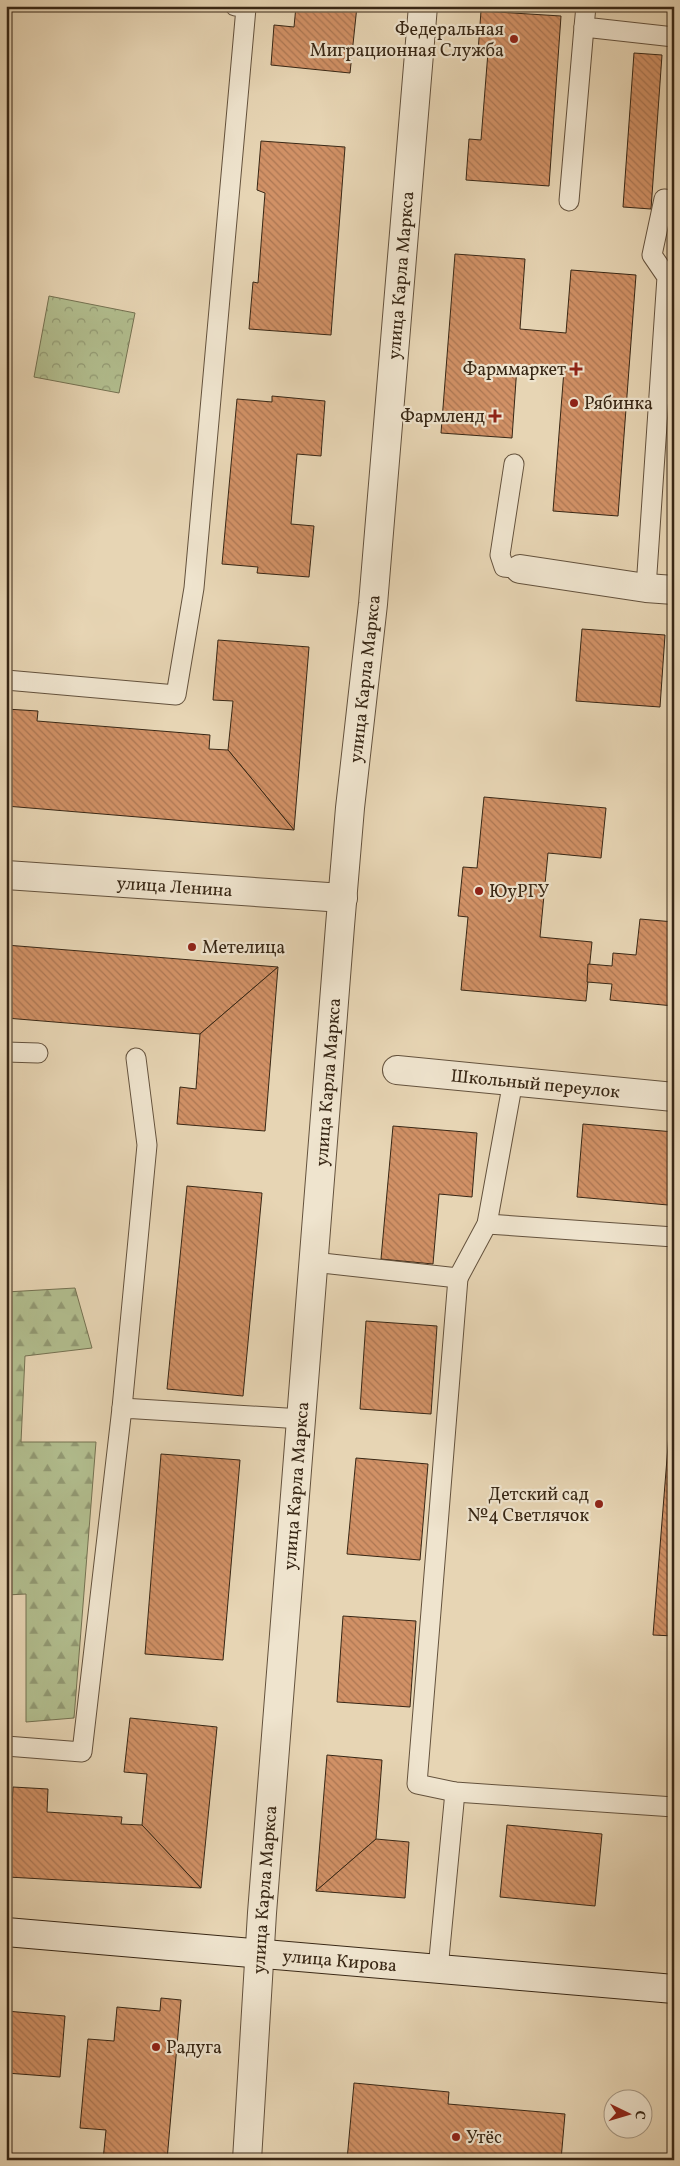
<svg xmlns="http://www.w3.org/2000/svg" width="680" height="2166" font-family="Vollkorn,serif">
	<defs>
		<pattern id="forest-firs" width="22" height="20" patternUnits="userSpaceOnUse" patternTransform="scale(1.25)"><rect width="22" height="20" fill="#b2be8f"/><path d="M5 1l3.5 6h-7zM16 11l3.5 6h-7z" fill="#929a74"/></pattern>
		<pattern id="park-crowns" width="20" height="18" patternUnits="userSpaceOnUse" patternTransform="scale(1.25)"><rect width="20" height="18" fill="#b2be8f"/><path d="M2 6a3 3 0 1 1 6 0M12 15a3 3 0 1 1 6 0" fill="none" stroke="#929a74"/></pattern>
		<pattern id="building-back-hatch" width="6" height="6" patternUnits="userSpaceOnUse" patternTransform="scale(1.25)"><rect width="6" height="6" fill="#d19166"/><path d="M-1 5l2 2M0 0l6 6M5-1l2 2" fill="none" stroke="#ab7653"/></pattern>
	</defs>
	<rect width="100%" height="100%" fill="#e7d5b4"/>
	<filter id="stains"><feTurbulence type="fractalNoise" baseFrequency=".004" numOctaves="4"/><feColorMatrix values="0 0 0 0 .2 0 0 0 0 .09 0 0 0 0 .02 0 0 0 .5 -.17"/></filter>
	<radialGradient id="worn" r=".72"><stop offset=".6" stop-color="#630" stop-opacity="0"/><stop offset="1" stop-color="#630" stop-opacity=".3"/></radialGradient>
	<path fill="url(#forest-firs)" stroke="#757252" d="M75,1288L92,1348L25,1356L21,1442H96L74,1718L26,1722V1594L6,1595V1292Z"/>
	<path fill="url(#park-crowns)" stroke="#757252" d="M49,296L135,313L119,393L34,377Z"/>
	<g fill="url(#building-back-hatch)" stroke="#382715">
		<path d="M296,6H357L350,73L271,65L274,25L294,27Z"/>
		<path d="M481,11L561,16L549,186L466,180L469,139L481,140L488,52H478Z"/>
		<path d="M634,53L662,55L651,209L623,207Z"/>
		<path d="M674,126V173H671Z"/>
		<path d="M261,141L345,147L331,335L249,329L253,282L258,283L265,193L257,190Z"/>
		<path d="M455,254L525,259L520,329L566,333L571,270L636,275L618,516L553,511L564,370L517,366L512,438L441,433Z"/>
		<path d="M272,396L325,401L321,456L297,454L291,524L314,526L309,577L257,573L258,567L222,564L237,399L272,402Z"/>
		<path d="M582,629L665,635L660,707L576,701Z"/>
		<path d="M218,640L309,647L294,830L228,750L233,701L213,700Z"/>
		<path d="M6,709L38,711L37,721L210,735L209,749L228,750L294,830L6,806Z"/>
		<path d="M484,797L606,808L601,858L548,853L540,937L592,942L586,1001L461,990L468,917L458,916L463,867L477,868Z"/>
		<path d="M640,919L674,922V1006L610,1000L612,984L587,982L588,964L612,966L613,953L636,955Z"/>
		<path d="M6,945L278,967L200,1034L6,1018Z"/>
		<path d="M278,967L265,1131L177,1124L180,1087L196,1089L200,1034Z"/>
		<path d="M583,1124L674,1132L668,1205L577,1197Z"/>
		<path d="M393,1126L477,1133L472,1197L439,1194L433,1264L381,1259Z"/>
		<path d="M187,1186L262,1193L243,1396L167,1389Z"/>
		<path d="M366,1321L437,1326L431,1414L360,1409Z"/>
		<path d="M671,1408H674V1636L653,1635Z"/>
		<path d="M161,1454L240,1460L223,1660L145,1654Z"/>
		<path d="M356,1458L428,1464L420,1560L347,1554Z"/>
		<path d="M343,1616L416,1621L410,1707L337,1702Z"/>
		<path d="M130,1718L217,1727L201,1888L142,1825L147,1774L124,1772Z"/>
		<path d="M327,1755L382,1760L376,1839L316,1891Z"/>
		<path d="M13,1787L48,1789L47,1812L122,1817L121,1824L142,1825L201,1888L8,1877Z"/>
		<path d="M507,1825L602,1834L595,1906L500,1897Z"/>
		<path d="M376,1839L409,1842L405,1898L316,1891Z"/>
		<path d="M161,1998L181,2000L167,2160H103L106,2130L80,2128L88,2039L114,2041L117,2007L160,2011Z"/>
		<path d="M6,2011L65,2016L60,2077L6,2073Z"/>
		<path d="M354,2083L449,2092L448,2104L565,2114L561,2160H347Z"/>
	</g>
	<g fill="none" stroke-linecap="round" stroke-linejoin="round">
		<g stroke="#64523d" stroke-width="21">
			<g id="lane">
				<path d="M586,6L584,27L674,37"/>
				<path d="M569,201L584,27"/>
				<path d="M514,464L500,555L504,567L520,569"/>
				<path d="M646,588L667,277L652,255L664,199L674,200"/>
				<path d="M6,680L176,695L194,588L246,8L235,6"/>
				<path d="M6,1052L38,1053"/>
				<path d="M487,1224L674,1237"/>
				<path d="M313,1262L458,1278L487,1224L513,1081"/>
				<path d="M458,1278L417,1784L455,1792L674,1807"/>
				<path d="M122,1408L147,1145L136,1058"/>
				<path d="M6,1746L82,1752L122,1408L302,1419"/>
				<path d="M438,1969L455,1792"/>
			</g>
		</g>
		<g stroke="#64523d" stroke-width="30">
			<g id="street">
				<path d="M520,569L646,588L674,590"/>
				<path id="s1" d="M6,875L343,898"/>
				<path id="s2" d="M397,1070L674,1097"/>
				<path id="s3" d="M247,2160L262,1913L340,926L350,808L373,604L423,6"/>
			</g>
		</g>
		<g stroke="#382715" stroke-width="30">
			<g id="secondary">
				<path id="s4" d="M6,1932L674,1989"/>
			</g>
		</g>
		<use href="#lane" stroke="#efe4ce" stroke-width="19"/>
		<use href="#street" stroke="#efe4ce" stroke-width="28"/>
		<use href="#secondary" stroke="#efe4ce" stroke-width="28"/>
	</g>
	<g fill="#8f2418" stroke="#efe4ce" stroke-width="2">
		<circle cx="514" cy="39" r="5"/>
		<path d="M573.5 361.5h5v5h5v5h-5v5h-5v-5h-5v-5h5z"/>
		<circle cx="574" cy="403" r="5"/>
		<path d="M492.5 408.5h5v5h5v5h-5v5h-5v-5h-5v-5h5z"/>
		<circle cx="479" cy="891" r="5"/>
		<circle cx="192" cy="947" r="5"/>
		<circle cx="599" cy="1504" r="5"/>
		<circle cx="156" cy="2047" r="5"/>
		<circle cx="456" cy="2137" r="5"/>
	</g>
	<g text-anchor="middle" stroke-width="4.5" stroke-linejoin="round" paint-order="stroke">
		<g font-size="18" fill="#382715" stroke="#efe4ce" text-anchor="start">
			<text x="504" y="35" text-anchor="end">Федеральная<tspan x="504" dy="21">Миграционная Служба</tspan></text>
			<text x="566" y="375" text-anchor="end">Фарммаркет</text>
			<text x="584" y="409">Рябинка</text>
			<text x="485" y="422" text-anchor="end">Фармленд</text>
			<text x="489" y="897">ЮуРГУ</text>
			<text x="202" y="953">Метелица</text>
			<text x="589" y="1500" text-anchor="end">Детский сад<tspan x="589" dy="21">№4 Светлячок</tspan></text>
			<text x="166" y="2053">Радуга</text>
			<text x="466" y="2143">Утёс</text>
		</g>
		<g font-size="18" fill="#382715" stroke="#efe4ce">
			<text dy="6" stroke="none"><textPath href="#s3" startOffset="1891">улица Карла Маркса</textPath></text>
			<text dy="6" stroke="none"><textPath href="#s3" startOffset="1486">улица Карла Маркса</textPath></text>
			<text dy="6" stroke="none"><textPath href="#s1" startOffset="169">улица Ленина</textPath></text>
			<text dy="6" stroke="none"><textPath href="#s3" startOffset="1081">улица Карла Маркса</textPath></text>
			<text dy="6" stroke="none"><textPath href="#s2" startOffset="139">Школьный переулок</textPath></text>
			<text dy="6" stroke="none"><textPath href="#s3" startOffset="676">улица Карла Маркса</textPath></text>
			<text dy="6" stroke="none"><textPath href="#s3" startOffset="271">улица Карла Маркса</textPath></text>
			<text dy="6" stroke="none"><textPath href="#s4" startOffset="335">улица Кирова</textPath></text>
		</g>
	</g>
	<rect width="680" height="2166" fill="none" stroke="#e7d5b4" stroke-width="25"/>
	<rect x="8" y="8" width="665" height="2151" fill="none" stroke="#382715" stroke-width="2.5"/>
	<rect x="12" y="12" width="655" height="2141" fill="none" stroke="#382715"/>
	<g transform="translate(628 2114) rotate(95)"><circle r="24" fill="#efe4ce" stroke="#a69884"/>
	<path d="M0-4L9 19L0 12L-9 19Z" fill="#8f2418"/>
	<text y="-8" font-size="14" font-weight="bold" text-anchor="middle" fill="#382715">С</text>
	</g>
	<rect width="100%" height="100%" filter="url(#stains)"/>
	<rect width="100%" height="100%" fill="url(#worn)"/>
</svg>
